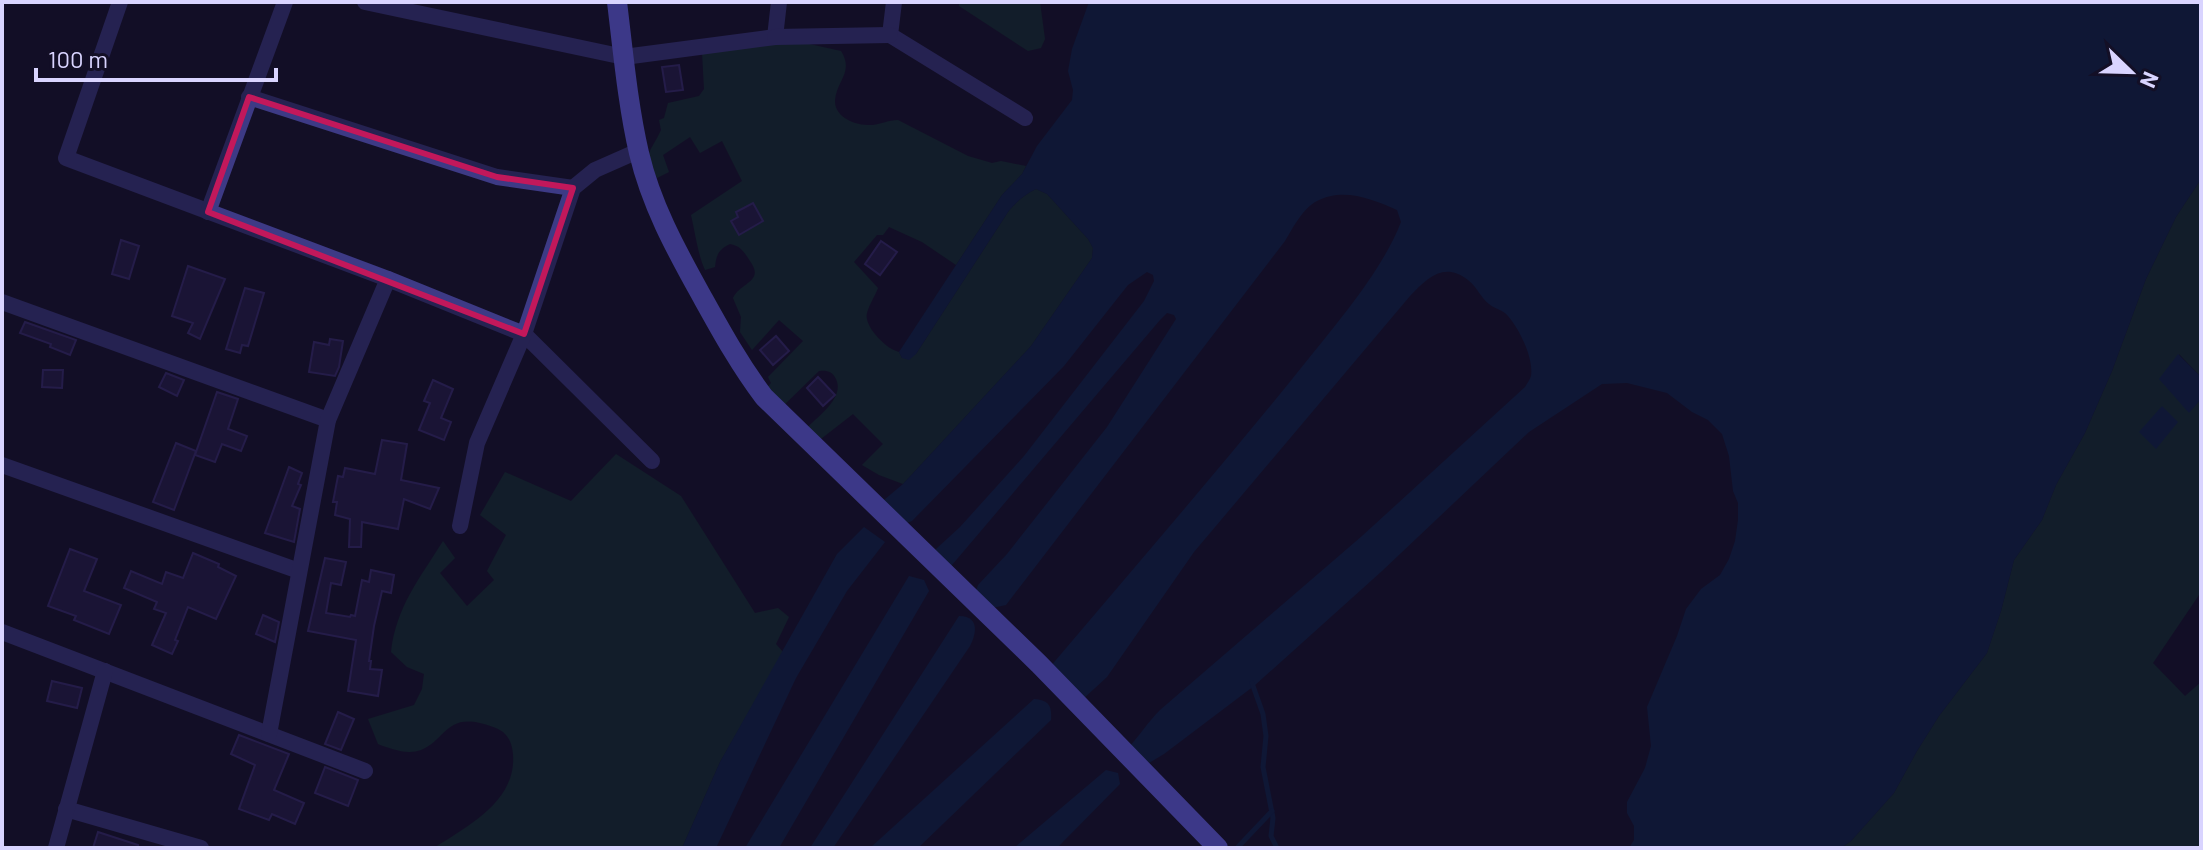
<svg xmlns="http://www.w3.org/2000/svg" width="2203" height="850" font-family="Barlow,sans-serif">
	<rect width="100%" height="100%" fill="#130f26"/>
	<g fill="#12302f">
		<path d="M959,2H1040L1045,39L1041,48L1028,51L959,6Z"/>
		<path d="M782,38L841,51C854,72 837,80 835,100C834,118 857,126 873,125C881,124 889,120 898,120L968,156L992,163L1001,161L1026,166L1022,174L1002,195L956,265L922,242L889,227L883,235H877L854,262L878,288C875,296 869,305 867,313C863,326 887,350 899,352L902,358L916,354L1008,212C1016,202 1024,195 1036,189L1047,194L1088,239L1093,248L1092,258L1031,346L903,484L879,475L862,465L883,444L853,414L817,442L806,429C818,416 845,398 836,379C832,371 827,370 819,371L780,409L764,391L771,383L768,377L803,341L779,320L752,350L740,332L741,317L733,298C741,282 765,282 750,261C744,252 741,246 730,244C719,249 716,255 715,267L705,270C698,255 695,232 691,215L742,181L722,141L700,153L690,137L663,155L669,172L657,178C644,148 649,156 661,130L659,120L664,118L668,103L699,96L704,89L702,52Z"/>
		<path d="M2201,179V377L2179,354L2189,412L2201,399V592L2153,663L2185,696L2201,682V848H1841L1851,841L1894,793L1917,751L1939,716L1987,653L2001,611L2014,560L2042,520L2056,485L2085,433L2112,371L2146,279L2176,217Z"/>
		<path d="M616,454L681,496L755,613L778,608L789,617L776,644L783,652L720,762L682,848H434C468,826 517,801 513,754C512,745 510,738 503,732C496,727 488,725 480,723C446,715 445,740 421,750C407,755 391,749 378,744L368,719L414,705L422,689L424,674L407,667L391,652C396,607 420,578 443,541L455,558L440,573L467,606L494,580L487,571L506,535L480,515L505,472L571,501Z"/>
	</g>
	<g fill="#0c2248">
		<path d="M1089,2H2201V179L2176,217L2146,279L2112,371L2085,433L2056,485L2042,520L2014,560L2001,611L1987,653L1939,716L1917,751L1894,793L1851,841L1841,848H1629L1634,840V826L1627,813V802L1645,768L1651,746L1647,707L1677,636L1686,609L1701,589L1720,575L1729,559L1735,541L1738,520V503L1733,491L1729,456L1722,434L1708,420L1692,412L1667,393L1627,383L1602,384L1529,432L1382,571L1254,686L1164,754L1149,763L1129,747C1140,735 1148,722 1160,710L1362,536L1525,387C1527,383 1530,380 1531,376C1534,358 1518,325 1505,313C1500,309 1493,308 1489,304C1481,298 1477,287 1468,280C1444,261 1427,278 1410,296L1194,552L1107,677L1082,700L1050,667C1137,564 1225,463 1309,358C1340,320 1384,267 1401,222L1397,210C1373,199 1343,187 1317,201C1302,209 1293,228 1285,241L1006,605L992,608L975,594L978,585L1007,554L1107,427L1176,319L1174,315L1167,313L1160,320L952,565L944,568L934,556L936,549L960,527L1024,456L1144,301L1154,281L1153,275L1147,272L1128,285L1064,366L912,521L902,525L884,500L903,484L1031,346L1092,258L1093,248L1088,239L1047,194L1036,189C1024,195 1016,202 1008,212L916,354L909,360L902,358L899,352L1002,195L1022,174L1037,146L1072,100L1073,90L1068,71L1072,49Z"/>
		<path d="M2178,354L2201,377V399L2189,413L2159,379Z"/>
		<path d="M2162,406L2178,422L2156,449L2139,432Z"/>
		<path d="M864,527L885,542L847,591L796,678L716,848H682L720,762L837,554Z"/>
		<path d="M909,576L924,580L929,591L779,848H745Z"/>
		<path d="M959,616C979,616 977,633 970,646L833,848H810Z"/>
		<path d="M1034,699C1049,700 1052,706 1051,720L918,848H870Z"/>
		<path d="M1106,770L1118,773L1120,784L1057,848H1014Z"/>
	</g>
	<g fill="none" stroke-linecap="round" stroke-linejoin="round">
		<g stroke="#0c2248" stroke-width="5">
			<path d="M1252,683L1263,714L1266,736L1263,767L1273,818L1271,836L1277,848"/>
			<path d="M1237,848L1272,811"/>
		</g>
	</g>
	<g fill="#241b47" stroke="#3b2d73" stroke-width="2">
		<path d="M679,65L683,90L666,92L662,67Z"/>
		<path d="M753,203L763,221L739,235L731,221L738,217L736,212Z"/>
		<path d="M121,240L139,246L129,279L112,274Z"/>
		<path d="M881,241L897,252L880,275L865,264Z"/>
		<path d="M188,266L225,279L200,339L188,333L193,323L172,316Z"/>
		<path d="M245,288L264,293L248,346L242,345L240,353L226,349Z"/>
		<path d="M25,322L76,340L70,355L50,347L51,344L20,333Z"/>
		<path d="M776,336L789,351L773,365L760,350Z"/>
		<path d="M330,339L343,341L339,367L335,376L309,372L314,342L329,345Z"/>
		<path d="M43,370H63L62,388L42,387Z"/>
		<path d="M166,373L184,380L177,396L159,387Z"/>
		<path d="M818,377L835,395L823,406L807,388Z"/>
		<path d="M433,380L453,389L441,418L451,422L444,440L419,430L430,403L424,401Z"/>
		<path d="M217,392L238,399L228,429L247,436L241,451L222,444L215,462L195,455Z"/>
		<path d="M382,440L407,444L401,480L439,488L430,509L404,499L398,529L362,522L361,547H349L350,519L335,515L337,502H333L338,476L343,477L345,468L375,474Z"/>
		<path d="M176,443L196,451L174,510L153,502Z"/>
		<path d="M289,467L302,473L298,484L301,485L292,506L300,509L294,542L265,533Z"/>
		<path d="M70,549L97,559L84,591L121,605L109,634L74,620L76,616L48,606Z"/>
		<path d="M193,553L219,564L218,567L236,576L216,619L188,607L175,640L178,641L172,654L152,645L166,613L154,609L157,602L124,588L131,571L162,584L166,572L183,578Z"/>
		<path d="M325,558L346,562L341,585L331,583L326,613L350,617L351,615L355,616L362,580L369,582L371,570L394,575L391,593L382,591L374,626L369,661H371L370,669L382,670L378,696L348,691L356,640L308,631Z"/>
		<path d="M263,615L279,622L275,642L256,634Z"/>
		<path d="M52,681L82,688L77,708L47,701Z"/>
		<path d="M338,712L354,719L341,750L325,744Z"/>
		<path d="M239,735L289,754L274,790L304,803L295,824L272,814L269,820L239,809L255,765L231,754Z"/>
		<path d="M325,767L358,780L348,806L315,793Z"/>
		<path d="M98,832L138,845V848H93Z"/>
	</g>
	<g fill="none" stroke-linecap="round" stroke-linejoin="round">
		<g stroke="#3d3a85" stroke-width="16">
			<path d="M120,2L66,158L388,279L524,334L652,461"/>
			<path d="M365,2L624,57L775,37L779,2"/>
			<path d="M894,2L890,35L1025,118"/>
			<path d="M775,37L890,35"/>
			<path d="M249,97L497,177L573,188"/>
			<path d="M208,212L285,2"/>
			<path d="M2,302L328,420"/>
			<path d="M2,465L299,571"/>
			<path d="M460,526L477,443L524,334L573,188L595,170L638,151"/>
			<path d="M2,632L365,771"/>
			<path d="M269,734L328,420L388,279"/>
			<path d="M66,809L201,848"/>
			<path d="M56,848L105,671"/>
		</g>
		<path stroke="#6f6bff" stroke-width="20" d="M617,2C623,51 628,106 639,153C651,204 675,248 700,293C720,329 739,364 764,397L1039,664L1218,848"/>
	</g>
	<path d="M0 0H2203V850H0ZM249,97L497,177L573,188L524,334L208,212Z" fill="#130f26" fill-opacity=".55" fill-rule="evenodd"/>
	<path fill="none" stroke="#c2185b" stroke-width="6" stroke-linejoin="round" d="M249,97L497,177L573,188L524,334L208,212Z"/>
	<rect width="2203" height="850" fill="none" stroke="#d9d4ff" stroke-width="8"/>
	<g transform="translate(2131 72) rotate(113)" stroke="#130f26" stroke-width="6" paint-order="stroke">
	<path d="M0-6L14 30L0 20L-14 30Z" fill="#d9d4ff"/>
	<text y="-12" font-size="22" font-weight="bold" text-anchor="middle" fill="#d9d4ff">N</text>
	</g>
	<path d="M36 68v12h240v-12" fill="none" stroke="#d9d4ff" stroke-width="4"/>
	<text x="48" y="68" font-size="24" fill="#d9d4ff" stroke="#130f26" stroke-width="6" paint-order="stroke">100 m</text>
</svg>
